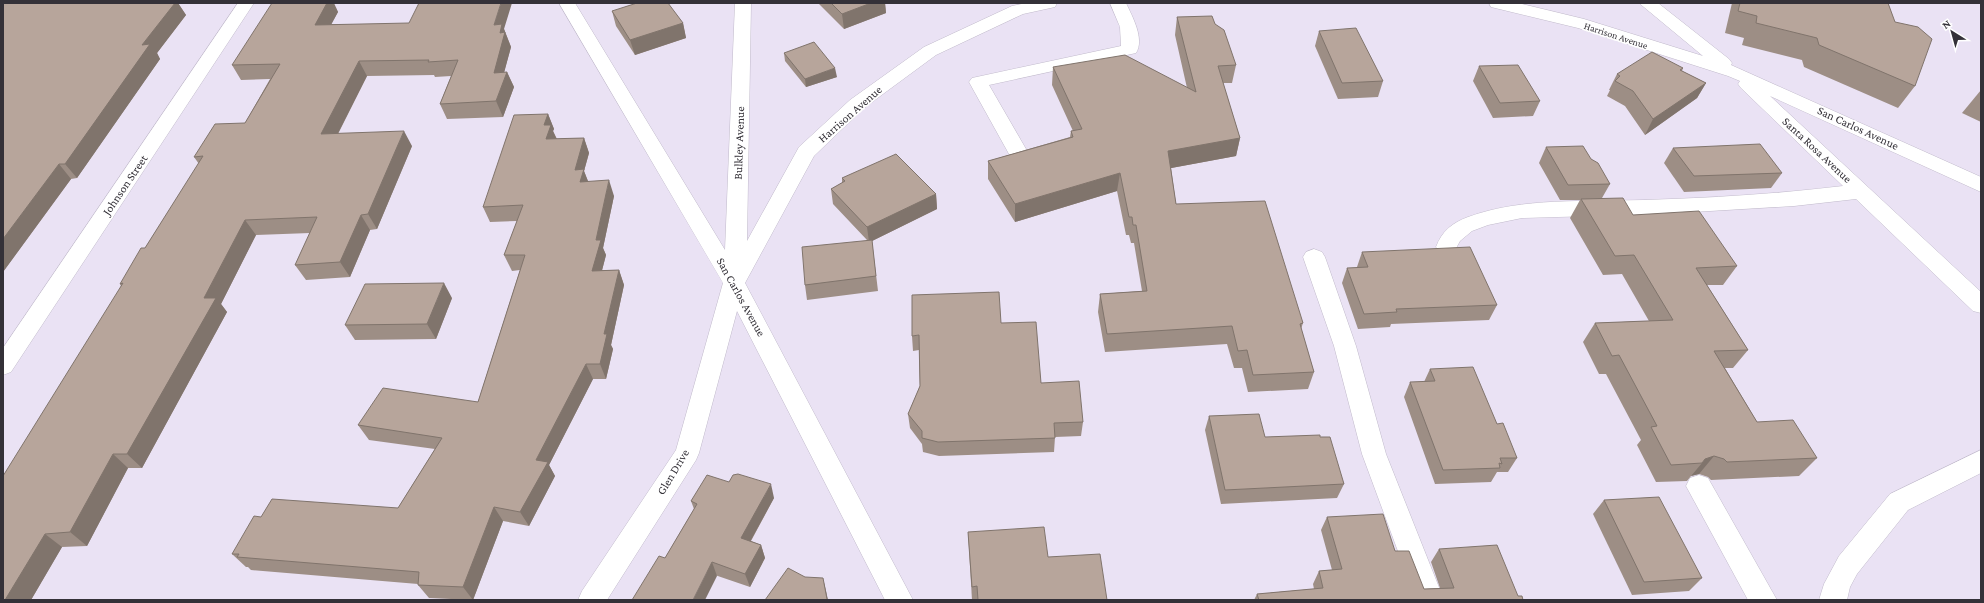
<svg xmlns="http://www.w3.org/2000/svg" width="1984" height="603" font-family="'Crimson Pro',serif">
	<rect width="100%" height="100%" fill="#eae2f4"/>
	<g fill="none" stroke-linecap="round" stroke-linejoin="round">
		<g stroke="#c1bacb" stroke-width="1">
			<g id="minor">
				<path d="M238,3H254L11,372L3,375V348Z"/>
				<path d="M559,3H575L725,250L735,3H751L747,241L799,147L850,100L924,47L1012,6L1026,3H1057L1055,7L1023,14L936,55L864,108L814,156L745,283L913,600H885L737,311L699,453L696,460L607,600H578L582,591L676,450L723,283Z"/>
				<path d="M1110,3H1126C1132,16 1145,39 1136,53L989,85L1026,149L1023,154L1016,155L1009,154L969,82L972,78L1121,46L1120,27Z"/>
				<path d="M1489,3H1518L1584,19L1703,56L1639,3H1658L1729,59L1732,63L1731,65L1981,177V192L1770,96L1981,292V313L1973,311L1856,199L1794,206L1660,214L1522,218L1488,225L1472,231L1460,241L1454,252L1447,255L1440,252L1436,247C1442,231 1452,223 1468,217C1523,197 1586,202 1644,200C1710,198 1777,194 1843,186L1741,88L1738,84L1740,81L1728,76L1578,28L1491,7Z"/>
				<path d="M1314,249L1322,252L1325,257L1356,346L1386,454L1444,600H1416L1362,454L1334,346L1303,257L1306,252Z"/>
				<path d="M1981,450V473L1908,510L1857,574L1850,587L1847,600H1819L1824,584L1839,556L1890,494Z"/>
				<path d="M1699,475L1708,478L1777,600H1748L1686,486L1690,478Z"/>
			</g>
		</g>
		<use href="#minor" fill="#fff" fill-rule="evenodd"/>
	</g>
	<g fill="#9d8e85">
		<path d="M3,3H178L186,15L157,53L160,59L77,178L71,179L3,272Z"/>
		<path d="M333,3L338,12L331,24L504,29L511,47L504,72H507L514,87L503,117L447,119L440,104L451,76L435,77L434,75L367,76L338,134L412,146L377,229L370,230L350,277L306,280L295,265L310,233L256,235L221,304L227,312L142,468H128L87,546L62,547L31,600H3L121,286L120,284L145,248L199,164L194,157L245,123L270,79L241,80L232,65Z"/>
		<path d="M818,3H885L886,13L844,29Z"/>
		<path d="M1732,3H1888L1915,86L1898,108L1804,67L1802,60L1742,45L1744,38L1725,33Z"/>
		<path d="M612,11L683,23L686,38L635,55L616,26Z"/>
		<path d="M1177,17L1215,24L1236,65L1232,83H1223L1240,138L1236,156L1171,168L1176,204L1303,323L1301,329L1314,372L1308,389L1248,392L1242,368H1234L1227,344L1105,352L1098,312L1100,294L1142,291L1134,243H1131L1129,235H1126L1117,191L1015,222L988,179V161L1070,137L1071,131H1073L1052,85L1053,67L1187,88L1175,35Z"/>
		<path d="M1319,31L1383,81L1378,97L1338,99L1315,46Z"/>
		<path d="M784,53L837,77L806,87L785,61Z"/>
		<path d="M1479,66L1540,101L1533,116L1493,118L1473,81Z"/>
		<path d="M1683,68L1682,71L1706,83L1697,98L1645,135L1625,106L1607,96L1610,90H1609L1617,74Z"/>
		<path d="M1981,90V122L1962,113Z"/>
		<path d="M548,114L554,129L553,131L557,139L584,138L589,153L584,171L588,181L614,196L603,248L606,255L602,270H619L624,285L611,345L613,349L606,379H593L549,465L555,476L529,526L503,521L473,600L429,598L418,585V584L251,570L248,567H246L232,554L261,517L398,508L435,449L369,440L358,425L478,402L520,270L512,271L504,255L517,221L490,222L483,207Z"/>
		<path d="M1546,147L1591,159L1610,184L1602,198L1633,215L1737,266L1723,285H1707L1748,350L1733,368H1725L1757,422L1817,458L1799,476L1711,480L1708,477L1699,474L1691,476L1687,481L1656,482L1637,445L1641,440L1606,374H1599L1583,342L1595,323L1649,321L1622,274L1603,275L1570,218L1580,200H1560L1539,163Z"/>
		<path d="M1673,148L1782,173L1771,188L1684,192L1664,163Z"/>
		<path d="M842,178L936,194L937,209L872,241L878,291L807,300L805,285L867,240L833,204L831,189L842,183Z"/>
		<path d="M1362,252L1497,305L1489,320L1391,324L1390,327L1358,329L1342,283L1347,268H1357V267Z"/>
		<path d="M452,298L436,339L355,340L345,325Z"/>
		<path d="M1001,323L1041,383L1083,422L1081,436L1055,437L1054,452L939,456L923,452L922,444L910,428L908,414L920,386L919,350L913,351L912,336Z"/>
		<path d="M1430,369L1497,424L1517,458L1508,472H1497L1491,482L1435,484L1404,397L1410,382H1424Z"/>
		<path d="M1209,416L1265,437H1320L1344,484L1337,498L1221,504L1205,430Z"/>
		<path d="M774,498L751,541L761,545L765,558L750,587L665,558L694,509L691,501Z"/>
		<path d="M1604,500L1702,578L1689,591L1632,595L1593,514Z"/>
		<path d="M1327,517L1395,551L1424,589L1440,588L1431,562L1439,549L1523,600H1254L1257,594L1314,589L1313,584L1319,571L1332,570L1321,530Z"/>
		<path d="M968,532L1048,557L1107,600H972Z"/>
	</g>
	<g fill="#80746c">
		<path d="M175,3H178L186,15L157,53L160,59L77,178L65,164L142,45Z"/>
		<path d="M323,3H334L338,12L323,40L315,25Z"/>
		<path d="M501,3H512L504,29L511,47L500,88L494,73V25Z"/>
		<path d="M871,3H885L886,13L844,29L842,14Z"/>
		<path d="M683,23L686,38L635,55L630,40Z"/>
		<path d="M359,61L367,76L330,149L321,134Z"/>
		<path d="M835,68L837,77L806,87L805,79Z"/>
		<path d="M507,72L514,87L503,117L496,101Z"/>
		<path d="M1706,83L1697,98L1645,135L1653,119Z"/>
		<path d="M548,114L554,129L553,131L557,140L546,139L544,125Z"/>
		<path d="M404,131L412,146L377,229L368,214Z"/>
		<path d="M584,138L589,153L584,171L589,184L581,185L575,170Z"/>
		<path d="M1240,138L1236,156L1166,169L1168,151Z"/>
		<path d="M59,164L71,179L3,272V239Z"/>
		<path d="M1120,173L1117,191L1015,222V204Z"/>
		<path d="M609,180L614,196L603,248L606,255L598,286L592,271L596,240Z"/>
		<path d="M936,194L937,209L872,241L878,291L872,241L869,242L867,227Z"/>
		<path d="M361,215L370,230L350,277L340,262Z"/>
		<path d="M245,220L256,235L221,304L227,312L142,468L127,454L204,298Z"/>
		<path d="M619,270L624,285L611,345L613,349L606,379L600,364L604,334Z"/>
		<path d="M444,283L452,298L436,339L427,324Z"/>
		<path d="M586,364L593,379L549,465L555,476L529,526L520,512L536,460Z"/>
		<path d="M113,454L128,468L87,546L70,532Z"/>
		<path d="M1714,456L1699,474L1691,476L1702,463L1705,459Z"/>
		<path d="M771,484L774,498L745,551L741,538Z"/>
		<path d="M494,507L503,521L473,600L463,587Z"/>
		<path d="M45,534L62,547L31,600H5Z"/>
		<path d="M761,545L765,558L750,587L745,574Z"/>
		<path d="M712,562L717,576L705,600H693Z"/>
		<path d="M823,578L826,591L828,600H826Z"/>
	</g>
	<g fill="#b7a59b" stroke="#80746c">
		<path d="M3,3H175L142,45L150,44L65,164H59L3,239Z"/>
		<path d="M272,3H327L315,25L409,23L419,3H501L494,25L502,24L500,33L505,32L494,73L507,72L496,101L440,104L458,60L428,62L429,60L359,61L321,134L404,131L368,214L361,215L340,262L295,265L317,217L245,220L204,298H216L127,454H113L70,532L45,534L5,600H3V476L123,283L120,284L141,248H145L203,156L194,157L215,124L245,123L280,64L232,65Z"/>
		<path d="M637,3H668L683,23L630,40L612,11Z"/>
		<path d="M831,3H871L842,14Z"/>
		<path d="M1740,3H1888L1895,22L1918,27L1932,39L1915,86L1819,45L1817,38L1756,23L1757,16L1738,11Z"/>
		<path d="M1212,16L1215,24L1224,30L1236,65L1218,66L1240,138L1168,151L1176,204L1265,201L1303,323L1300,324L1314,372L1253,375L1247,350L1238,351L1232,326L1107,334L1100,294L1147,291L1136,225H1133L1132,217H1129L1120,173L1015,204L988,161L1073,137L1071,131L1082,129L1053,67L1125,55L1196,92L1177,17Z"/>
		<path d="M1356,28L1383,81L1342,83L1319,31Z"/>
		<path d="M814,42L835,68L805,79L784,53Z"/>
		<path d="M1652,52L1683,68L1680,70L1706,83L1653,119L1633,91L1615,81L1620,76L1617,74Z"/>
		<path d="M1518,65L1540,101L1500,103L1479,66Z"/>
		<path d="M548,114L544,125H551L546,139L584,138L575,170L584,169L580,182L609,180L596,240H601L592,271L619,270L604,334H607L600,364H586L536,460L548,462L520,512L494,507L463,587L418,585L419,572L237,557L239,554H232L254,516L261,517L272,499L398,508L442,438L358,425L383,388L478,402L525,255H504L523,205L483,207L514,115Z"/>
		<path d="M1760,144L1782,173L1694,176L1673,148Z"/>
		<path d="M1583,146L1591,159L1598,163L1610,184L1568,185L1546,147Z"/>
		<path d="M896,154L936,194L867,227L831,189L845,181L842,178Z"/>
		<path d="M1623,198L1633,215L1699,211L1737,266L1696,268L1748,350L1714,351L1757,422L1793,420L1817,458L1727,462L1724,459L1714,456L1705,459L1702,463L1671,465L1651,427L1657,426L1619,355L1612,356L1595,323L1673,320L1634,255L1615,256L1581,199Z"/>
		<path d="M872,240L876,276L805,285L802,247Z"/>
		<path d="M1470,247L1497,305L1396,309L1397,312L1364,314L1347,268L1368,267L1362,252Z"/>
		<path d="M444,283L427,324L345,325L365,284Z"/>
		<path d="M999,292L1001,323L1036,322L1041,383L1079,381L1083,422L1054,423L1055,438L938,442L922,438V431L908,414L920,386L919,335L912,336V295Z"/>
		<path d="M1473,367L1497,424L1503,423L1517,458H1500L1502,464L1499,463L1500,468L1443,470L1410,382L1435,381L1430,369Z"/>
		<path d="M1259,414L1265,437L1320,435V437H1330L1344,484L1225,490L1209,416Z"/>
		<path d="M738,474L771,484L741,538L761,545L745,574L712,562L693,600H632L659,556L665,558L697,504L691,501L707,475L729,482L733,475Z"/>
		<path d="M1659,497L1702,578L1644,582L1604,500Z"/>
		<path d="M1383,514L1395,551H1409L1424,589L1454,588L1439,549L1497,545L1518,596H1522L1523,600H1259L1257,594L1323,588L1319,571L1342,569L1327,517Z"/>
		<path d="M1044,527L1048,557L1100,554L1107,600H978L977,586L972,587L968,532Z"/>
		<path d="M788,568L805,577L823,578L827,599L826,600H765Z"/>
	</g>
	<g text-anchor="middle" stroke-width="3.5" stroke-linejoin="round" paint-order="stroke">
		<g font-size="10" fill="#343138" stroke="#fff">
			<text transform="translate(1616 35) rotate(18)" y="4">Harrison Avenue</text>
		</g>
		<g font-size="12" fill="#343138" stroke="#fff">
			<text transform="translate(850 114) rotate(-41)" y="4">Harrison Avenue</text>
			<text transform="translate(1858 128) rotate(25)" y="4">San Carlos Avenue</text>
			<text transform="translate(739 143) rotate(-88)" y="4">Bulkley Avenue</text>
			<text transform="translate(1817 150) rotate(43)" y="4">Santa Rosa Avenue</text>
			<text transform="translate(125 185) rotate(-56)" y="4">Johnson Street</text>
			<text transform="translate(741 297) rotate(61)" y="4">San Carlos Avenue</text>
			<text transform="translate(673 472) rotate(-59)" y="4">Glen Drive</text>
		</g>
	</g>
	<rect width="1984" height="603" fill="none" stroke="#343138" stroke-width="8"/>
	<g transform="translate(1952 32) rotate(323)" stroke="#ffffff" stroke-width="3" paint-order="stroke">
	<path d="M0-3L7 15L0 10L-7 15Z" fill="#343138"/>
	<text y="-6" font-size="11" font-weight="bold" text-anchor="middle" fill="#343138">N</text>
	</g>
</svg>
